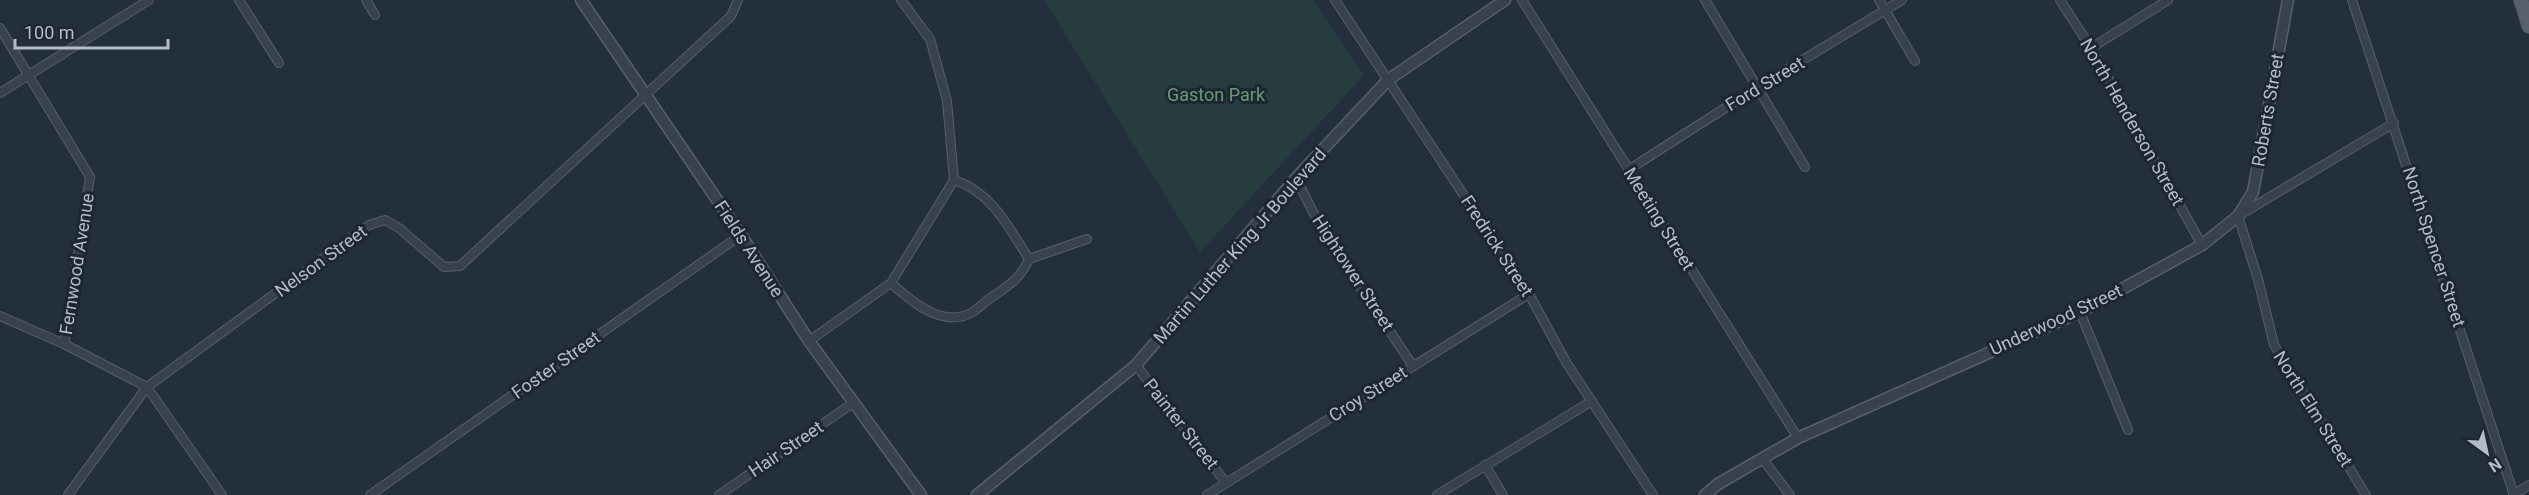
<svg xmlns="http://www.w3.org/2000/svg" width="2529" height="495" font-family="Roboto,sans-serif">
	<rect width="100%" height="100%" fill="#242f3e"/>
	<path fill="#263c3f" d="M1044,0H1313L1364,75L1200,252Z"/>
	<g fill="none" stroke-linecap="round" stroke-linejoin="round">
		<g stroke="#565f6c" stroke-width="10">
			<g id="minor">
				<path d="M239,0L279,63"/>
				<path d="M366,0L375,15"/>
				<path d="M901,0L930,39L947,101L954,180"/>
				<path d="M1335,0L1529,294L1566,362L1653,495"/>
				<path d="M1522,0L1798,438"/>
				<path d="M1705,0L1805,167"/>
				<path d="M1879,0L1915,61"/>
				<path d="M2060,0L2091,48L2202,245"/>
				<path d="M2352,0L2514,495"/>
				<path d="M0,28L90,177L64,344"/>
				<path d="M2091,48L2168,0"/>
				<path d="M0,93L149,0"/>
				<path d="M1628,170L1758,87L1902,0"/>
				<path d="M1296,178L1321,228L1413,366"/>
				<path d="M954,180C992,192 1009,228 1029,259"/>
				<path d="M1029,259L1087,239"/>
				<path d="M891,283C910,300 940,327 969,314C978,310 986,300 995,295C1011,284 1021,277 1029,259"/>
				<path d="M2080,312L2128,430"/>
				<path d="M0,316L64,344L147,387L222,495"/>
				<path d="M809,341L891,283L954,180"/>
				<path d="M1136,365L1226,483"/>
				<path d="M1762,458L1790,495"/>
				<path d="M1485,465L1503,495"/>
				<path d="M68,495L147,387L369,225L385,220L399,228L444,267L460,266L731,16L738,0"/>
				<path d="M370,495L741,235"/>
				<path d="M719,495L853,403"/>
				<path d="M1207,495L1529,294"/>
				<path d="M1437,495L1592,401"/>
				<path d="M2366,495L2274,345L2258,279L2238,216L2394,123"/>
				<path d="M2513,495L2529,485"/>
			</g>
		</g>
		<g stroke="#565f6c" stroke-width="13">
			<g id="tertiary">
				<path d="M581,0L741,235L809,341L921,495"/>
				<path d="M977,495L1136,365L1296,178L1388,80L1505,0"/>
				<path d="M1705,495L1718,484L1798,438L2080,312L2202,245L2238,216L2253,192L2288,0"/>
			</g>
		</g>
		<g stroke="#414a57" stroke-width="16">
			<path id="primary" d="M2521,0L2529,26"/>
		</g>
		<use href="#minor" stroke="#38414e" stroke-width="8"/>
		<use href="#tertiary" stroke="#38414e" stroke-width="10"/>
		<use href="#primary" stroke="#56606e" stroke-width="14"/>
	</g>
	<g text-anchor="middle" stroke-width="6" stroke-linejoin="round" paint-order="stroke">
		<g font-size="18" fill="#b4bcc9" stroke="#1d2633">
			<text transform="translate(1765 84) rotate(-31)" y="6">Ford Street</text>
			<text transform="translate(2268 110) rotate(-80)" y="6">Roberts Street</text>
			<text transform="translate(2132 122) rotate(60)" y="6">North Henderson Street</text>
			<text transform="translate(1659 219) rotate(58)" y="6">Meeting Street</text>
			<text transform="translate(1240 246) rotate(-49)" y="6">Martin Luther King Jr Boulevard</text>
			<text transform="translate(1497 246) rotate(57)" y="6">Fredrick Street</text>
			<text transform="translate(2434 247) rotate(72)" y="6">North Spencer Street</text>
			<text transform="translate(749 249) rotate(57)" y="6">Fields Avenue</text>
			<text transform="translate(321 261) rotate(-36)" y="6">Nelson Street</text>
			<text transform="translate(77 264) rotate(-81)" y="6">Fernwood Avenue</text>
			<text transform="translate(1353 273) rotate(57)" y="6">Hightower Street</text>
			<text transform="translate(2056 320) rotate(-25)" y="6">Underwood Street</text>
			<text transform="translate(556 365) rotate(-35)" y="6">Foster Street</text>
			<text transform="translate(1368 394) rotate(-32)" y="6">Croy Street</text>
			<text transform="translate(2313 409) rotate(58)" y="6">North Elm Street</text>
			<text transform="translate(1181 424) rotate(52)" y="6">Painter Street</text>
			<text transform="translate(786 449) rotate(-34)" y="6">Hair Street</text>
		</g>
		<g font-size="18" fill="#6b9a76" stroke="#1d2633">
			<text x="1216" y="101">Gaston Park</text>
		</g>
	</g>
	<g transform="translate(2487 453) rotate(147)" stroke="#1d2633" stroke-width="4.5" paint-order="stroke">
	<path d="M0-4.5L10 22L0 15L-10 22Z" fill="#b4bcc9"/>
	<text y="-9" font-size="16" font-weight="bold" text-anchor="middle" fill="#b4bcc9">N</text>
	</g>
	<path d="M15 39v9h153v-9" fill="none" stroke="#b4bcc9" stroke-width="3"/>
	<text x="24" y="39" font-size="18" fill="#b4bcc9" stroke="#1d2633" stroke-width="4.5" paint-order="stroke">100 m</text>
</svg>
